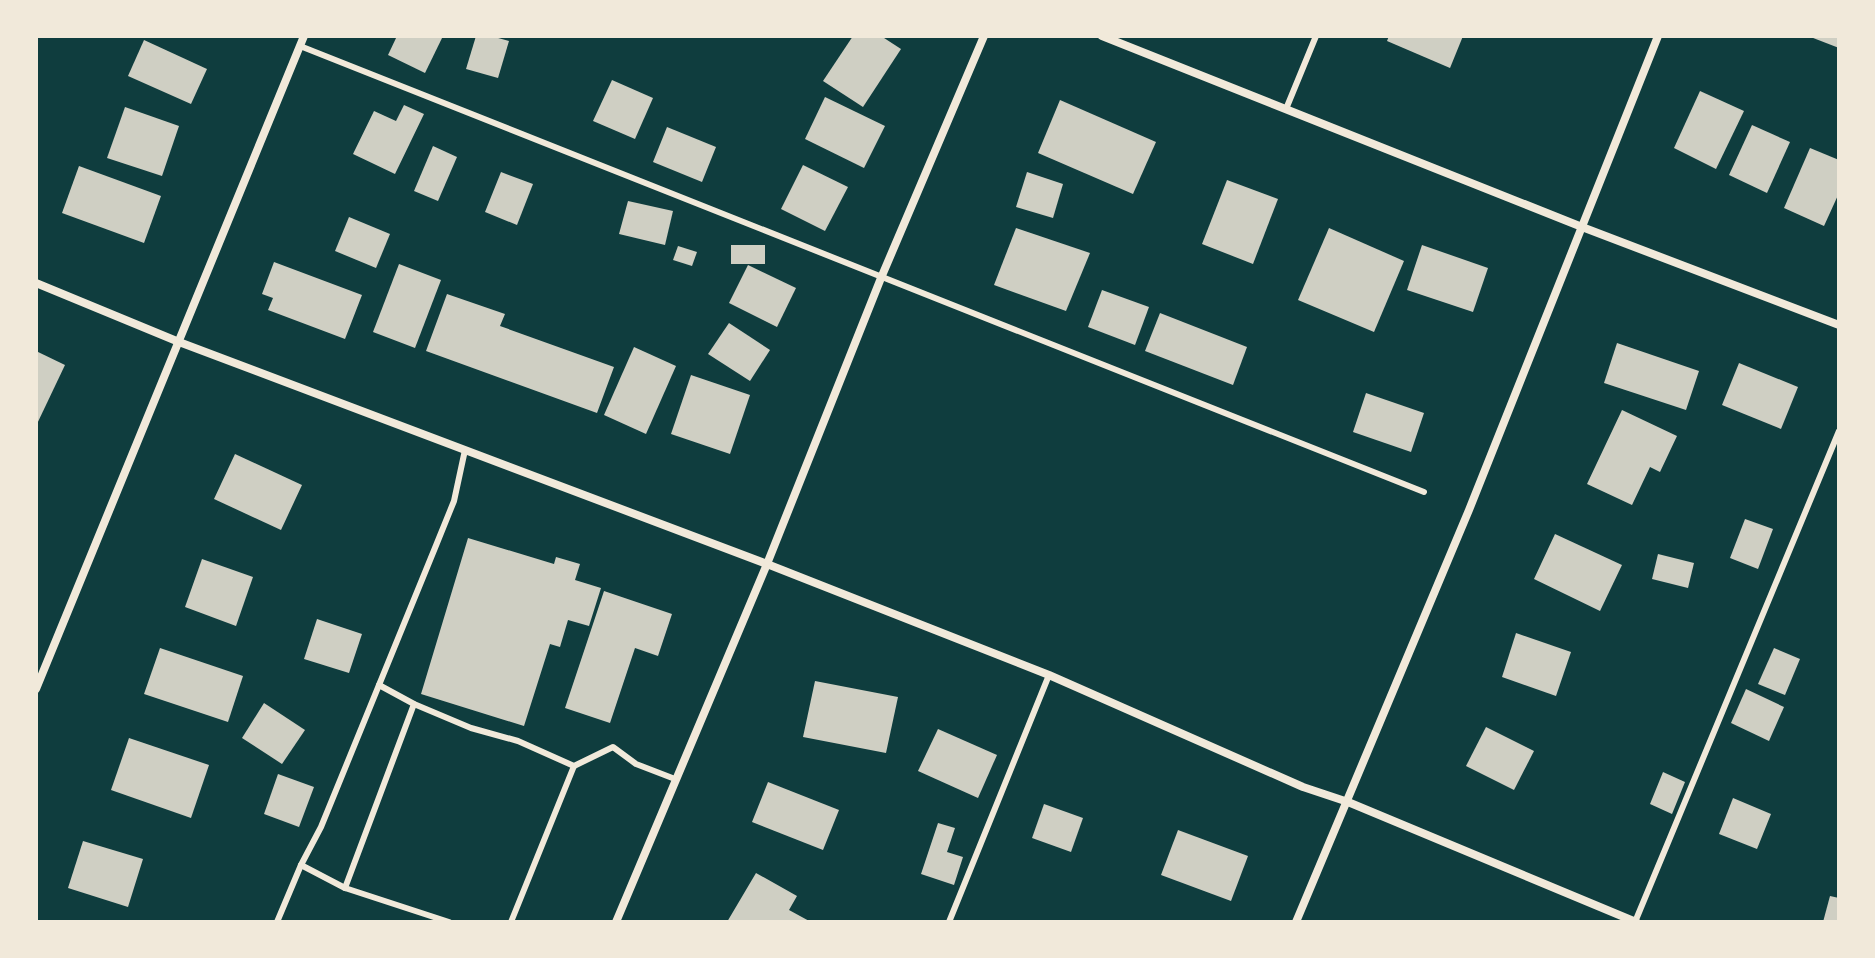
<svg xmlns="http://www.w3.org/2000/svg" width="1875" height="958" font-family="Arial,sans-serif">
	<rect width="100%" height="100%" fill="#0f3d3e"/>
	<g fill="#cfcfc3">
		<path d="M397,36H443L425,73L388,55Z"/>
		<path d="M476,36H491L509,41L498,78L466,69Z"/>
		<path d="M853,36H881L901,49L863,107L823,81Z"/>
		<path d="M1389,36H1463L1450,68L1387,41Z"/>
		<path d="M1808,36H1839V48Z"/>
		<path d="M144,40L207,69L191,104L128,76Z"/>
		<path d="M612,80L653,98L635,139L593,121Z"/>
		<path d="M1700,91L1744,111L1716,169L1674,148Z"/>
		<path d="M825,97L885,126L864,168L805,139Z"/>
		<path d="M1060,100L1156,142L1133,194L1038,153Z"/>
		<path d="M404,105L424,114L395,174L353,154L374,111L396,121Z"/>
		<path d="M125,107L179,126L162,176L107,158Z"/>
		<path d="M1752,125L1790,142L1767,193L1729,175Z"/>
		<path d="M667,127L716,147L702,182L653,162Z"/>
		<path d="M433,146L457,157L438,201L414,191Z"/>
		<path d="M1810,148L1839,160V193L1824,226L1784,208Z"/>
		<path d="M803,165L848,187L825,231L781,209Z"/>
		<path d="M79,166L161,196L144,243L62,213Z"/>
		<path d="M501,172L533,184L517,225L485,212Z"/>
		<path d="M1027,172L1063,184L1053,218L1016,207Z"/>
		<path d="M1227,180L1278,199L1253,264L1202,244Z"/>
		<path d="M628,201L673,211L665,245L619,234Z"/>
		<path d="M349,217L390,234L376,268L335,251Z"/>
		<path d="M1016,228L1090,253L1066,311L994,285Z"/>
		<path d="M1329,228L1404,261L1374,332L1298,300Z"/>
		<rect x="731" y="245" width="34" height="19"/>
		<path d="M1422,245L1488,268L1473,312L1407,290Z"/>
		<path d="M678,246L697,252L692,266L673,260Z"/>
		<path d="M274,262L362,295L345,339L268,310L273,298L262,294Z"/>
		<path d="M399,264L441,280L415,348L373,332Z"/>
		<path d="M748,265L796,288L777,327L729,303Z"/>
		<path d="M1102,290L1149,307L1135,345L1088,327Z"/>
		<path d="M447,294L505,314L500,326L614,367L597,413L426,351Z"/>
		<path d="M1160,313L1247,347L1233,385L1145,351Z"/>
		<path d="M729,323L770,350L750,381L708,354Z"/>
		<path d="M1617,343L1699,371L1686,410L1604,383Z"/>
		<path d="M634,347L676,366L646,434L604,415Z"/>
		<path d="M36,351L65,365L36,426Z"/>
		<path d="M1739,363L1798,387L1781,429L1722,405Z"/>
		<path d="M691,375L750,395L730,454L671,434Z"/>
		<path d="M1366,393L1424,413L1411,452L1353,432Z"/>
		<path d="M1622,410L1677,436L1660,472L1650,467L1632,505L1587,484Z"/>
		<path d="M235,454L302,485L281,530L214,499Z"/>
		<path d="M1745,519L1773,529L1758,569L1730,558Z"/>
		<path d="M1555,534L1622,565L1600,611L1534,579Z"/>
		<path d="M468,538L554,564L556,557L580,564L575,580L601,588L589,626L568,620L560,647L550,644L524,726L421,694Z"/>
		<path d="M1658,554L1694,563L1688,588L1652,579Z"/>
		<path d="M202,559L253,577L236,626L185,607Z"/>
		<path d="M604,591L672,614L658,656L635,648L610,723L565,708Z"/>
		<path d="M317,619L362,634L349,673L304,659Z"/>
		<path d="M1516,633L1571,652L1556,696L1502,677Z"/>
		<path d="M160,648L243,676L228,722L144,694Z"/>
		<path d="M1774,648L1800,659L1785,695L1758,684Z"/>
		<path d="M815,681L898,697L886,753L803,737Z"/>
		<path d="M1746,689L1784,707L1769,741L1731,723Z"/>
		<path d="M264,703L305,730L282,764L242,738Z"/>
		<path d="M1486,727L1534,751L1514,790L1466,766Z"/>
		<path d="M938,729L997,755L978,798L918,771Z"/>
		<path d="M129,738L209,765L191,818L111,790Z"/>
		<path d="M1663,772L1685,782L1672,814L1650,804Z"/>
		<path d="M278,774L314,787L299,827L264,814Z"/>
		<path d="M768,782L839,810L823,850L752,822Z"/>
		<path d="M1733,798L1771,814L1757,849L1719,834Z"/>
		<path d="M1044,804L1083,818L1071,852L1032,838Z"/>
		<path d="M938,823L955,828L947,852L963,857L954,885L921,874Z"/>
		<path d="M1178,830L1248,856L1231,901L1161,875Z"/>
		<path d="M83,841L143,859L128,907L68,888Z"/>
		<path d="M756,873L797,896L789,910L811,922H727Z"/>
		<path d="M1830,896L1839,898V922H1823Z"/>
	</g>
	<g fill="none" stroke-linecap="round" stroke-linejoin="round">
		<g stroke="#f1e9da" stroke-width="6">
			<path d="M300,46L1424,492"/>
			<path d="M1286,109L1316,36"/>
			<path d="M379,685L414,704L471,728L518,741L574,766L613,747L636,764L675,779"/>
			<path d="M301,865L345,888L414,704"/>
			<path d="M345,888L449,922"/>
			<path d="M277,922L301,865L321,827L437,543L454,501L465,450"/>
			<path d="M511,922L574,766"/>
			<path d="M949,922L1049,675"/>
			<path d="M1635,922L1839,431"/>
		</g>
		<g stroke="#f1e9da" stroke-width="8">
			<path d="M1102,36L1582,227L1839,325"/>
			<path d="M36,283L179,342L767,564L1049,675L1303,787L1348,802L1636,922"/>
			<path d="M36,689L304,36"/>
			<path d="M616,922L767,564L881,278L984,36"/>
			<path d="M1296,922L1469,510L1658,36"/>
		</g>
	</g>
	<rect width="1875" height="958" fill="none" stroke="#f1e9da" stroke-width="76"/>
</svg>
